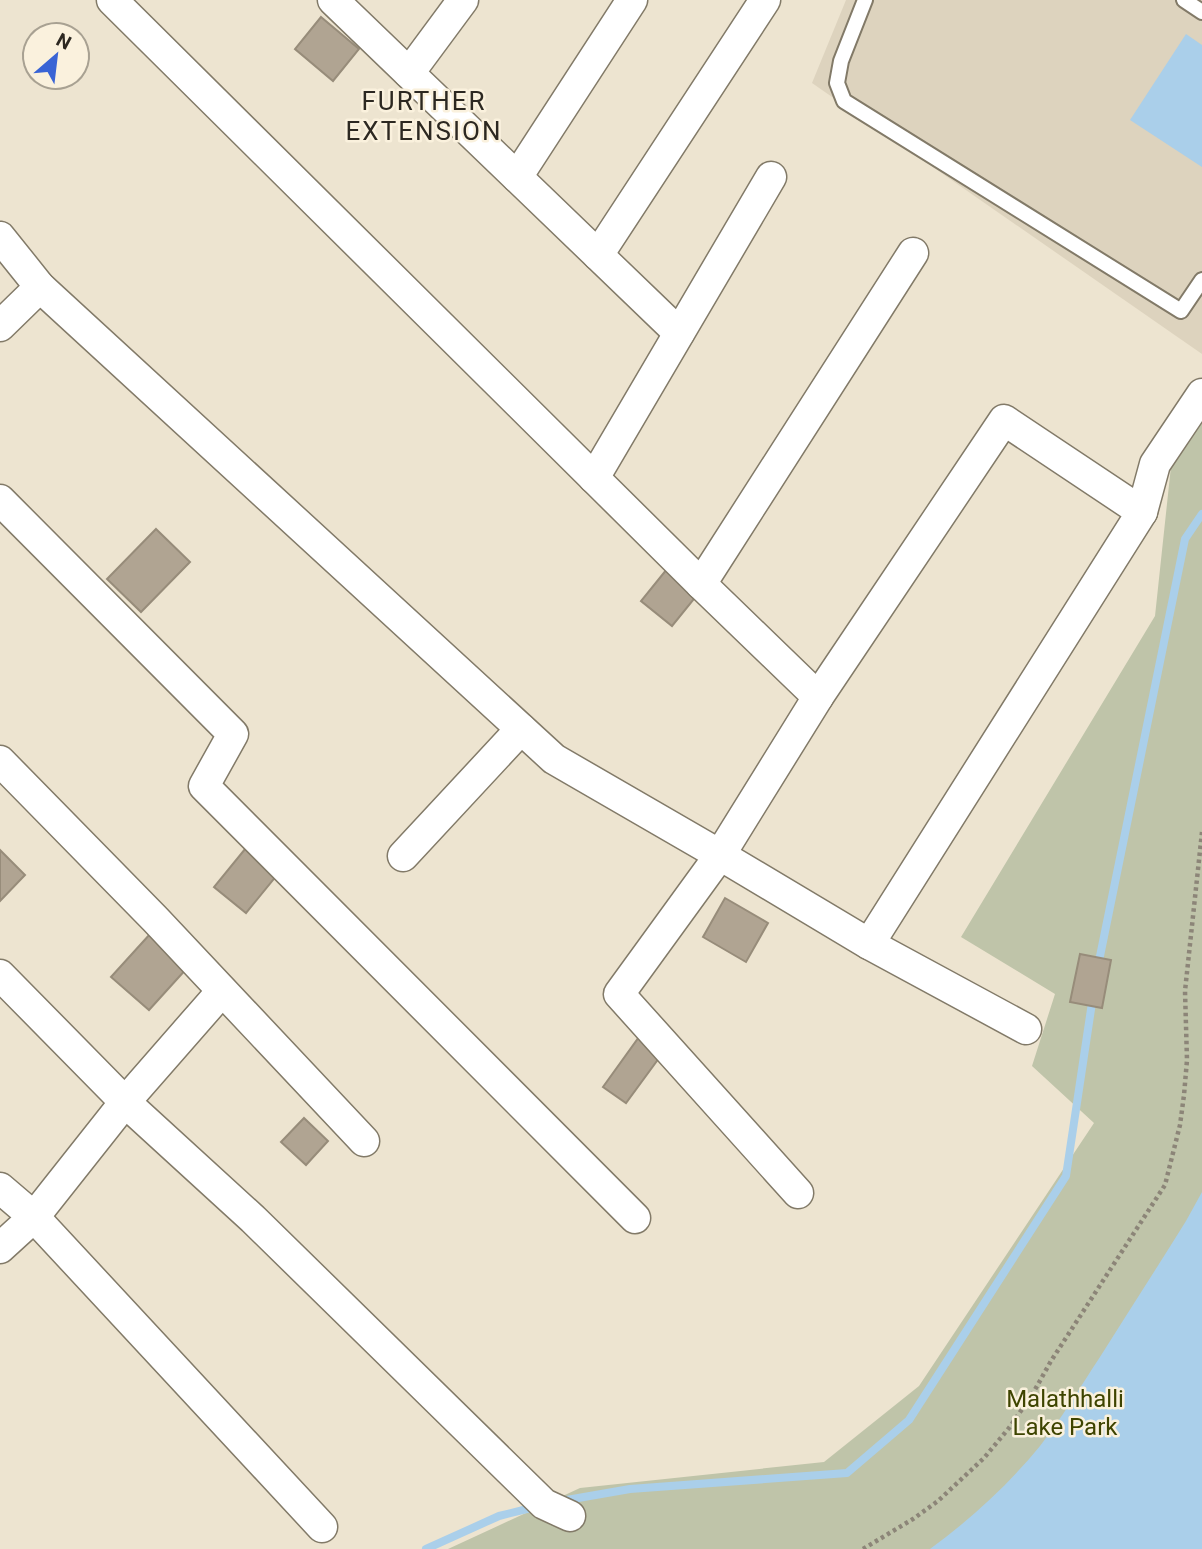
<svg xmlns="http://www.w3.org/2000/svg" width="1202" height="1549" font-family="Roboto,sans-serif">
	<rect width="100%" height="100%" fill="#ede4d0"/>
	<path fill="#ddd3be" d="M846,0H1202V354L812,83Z"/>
	<path fill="#bfc4a9" d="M1202,416V1549H448L580,1488L824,1462L919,1386L1094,1123L1032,1066L1055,994L961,937L1155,616L1172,457Z"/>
	<g fill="#aacfea">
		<path d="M1186,34L1202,45V167L1130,120Z"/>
		<path d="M1202,1192V1549H930C971,1519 1008,1485 1040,1446C1062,1418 1080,1387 1100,1357C1129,1311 1158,1266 1186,1221Z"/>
	</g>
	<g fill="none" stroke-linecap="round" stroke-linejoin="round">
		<g stroke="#aacfea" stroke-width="8">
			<path d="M1098,966L1185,539L1202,514"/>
			<path d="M561,1501L630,1489L847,1473L909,1420L1066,1176L1093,996"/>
			<path d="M426,1549L499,1516L535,1507"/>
		</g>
	</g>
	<g fill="#b0a492" stroke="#978c7a" stroke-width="2">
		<path d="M321,17L359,49L333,81L295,49Z"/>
		<path d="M156,529L190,562L141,612L107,579Z"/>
		<path d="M667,569L698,594L672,626L641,601Z"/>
		<path d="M250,843L282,869L246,913L214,887Z"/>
		<path d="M0,850L25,875L0,901Z"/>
		<path d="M725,898L768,923L746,962L703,937Z"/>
		<path d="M151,933L188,967L149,1010L111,977Z"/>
		<path d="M1080,954L1111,960L1102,1008L1070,1002Z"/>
		<path d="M639,1037L662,1054L626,1103L603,1087Z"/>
		<path d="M304,1118L328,1141L306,1165L281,1142Z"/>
	</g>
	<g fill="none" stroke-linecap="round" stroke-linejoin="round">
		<g stroke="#827a68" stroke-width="18">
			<g id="service">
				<path d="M865,0L841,61L837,83L844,101L1181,311L1202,280"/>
				<path d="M1184,0L1202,12"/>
			</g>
		</g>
		<g stroke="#827a68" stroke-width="33">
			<g id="minor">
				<path d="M112,0L701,584L818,697"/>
				<path d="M333,0L679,333"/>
				<path d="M409,73L463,0"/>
				<path d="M517,177L632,0"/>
				<path d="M0,237L40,287L554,759L720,855L869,944L1026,1029"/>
				<path d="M598,255L765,0"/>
				<path d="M0,326L40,287"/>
				<path d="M594,478L771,177"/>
				<path d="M0,500L233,734L204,786L635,1218"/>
				<path d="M1142,512L1155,464L1202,394"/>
				<path d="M701,584L913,253"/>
				<path d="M0,761L155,919L364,1141"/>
				<path d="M403,856L521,729"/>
				<path d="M0,975L125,1102L253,1219L544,1504L570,1516"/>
				<path d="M0,1188L34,1217L322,1527"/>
				<path d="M798,1193L619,994L720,855L818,697L1004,420L1142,512L869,944"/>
				<path d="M0,1248L34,1217L125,1102L222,991"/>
			</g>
		</g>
		<path stroke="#8c8578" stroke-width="4.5" stroke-dasharray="3.5 3.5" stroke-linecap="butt" d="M863,1549L913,1519L938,1501L984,1458L1009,1428L1032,1395L1051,1361L1165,1185L1180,1125L1184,1095L1187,1060L1185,991L1202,832"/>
		<use href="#service" stroke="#fff" stroke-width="14"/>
		<use href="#minor" stroke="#fff" stroke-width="30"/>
	</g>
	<g text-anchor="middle" stroke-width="5" stroke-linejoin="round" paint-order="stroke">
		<g font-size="24" fill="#3e4400" stroke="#faf1dd">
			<text x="1065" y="1407">Malathhalli<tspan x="1065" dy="28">Lake Park</tspan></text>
		</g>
		<g font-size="26" letter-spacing="2" fill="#2c2821" stroke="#faf1dd">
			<text x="424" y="110">FURTHER<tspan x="424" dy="30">EXTENSION</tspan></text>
		</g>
	</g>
	<g transform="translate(56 56) rotate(28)"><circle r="33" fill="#faf1dd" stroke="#a8a192" stroke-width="2"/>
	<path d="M0-5L12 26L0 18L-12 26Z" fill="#3964d5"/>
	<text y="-10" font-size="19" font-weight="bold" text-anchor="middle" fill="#2c2821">N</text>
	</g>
</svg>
